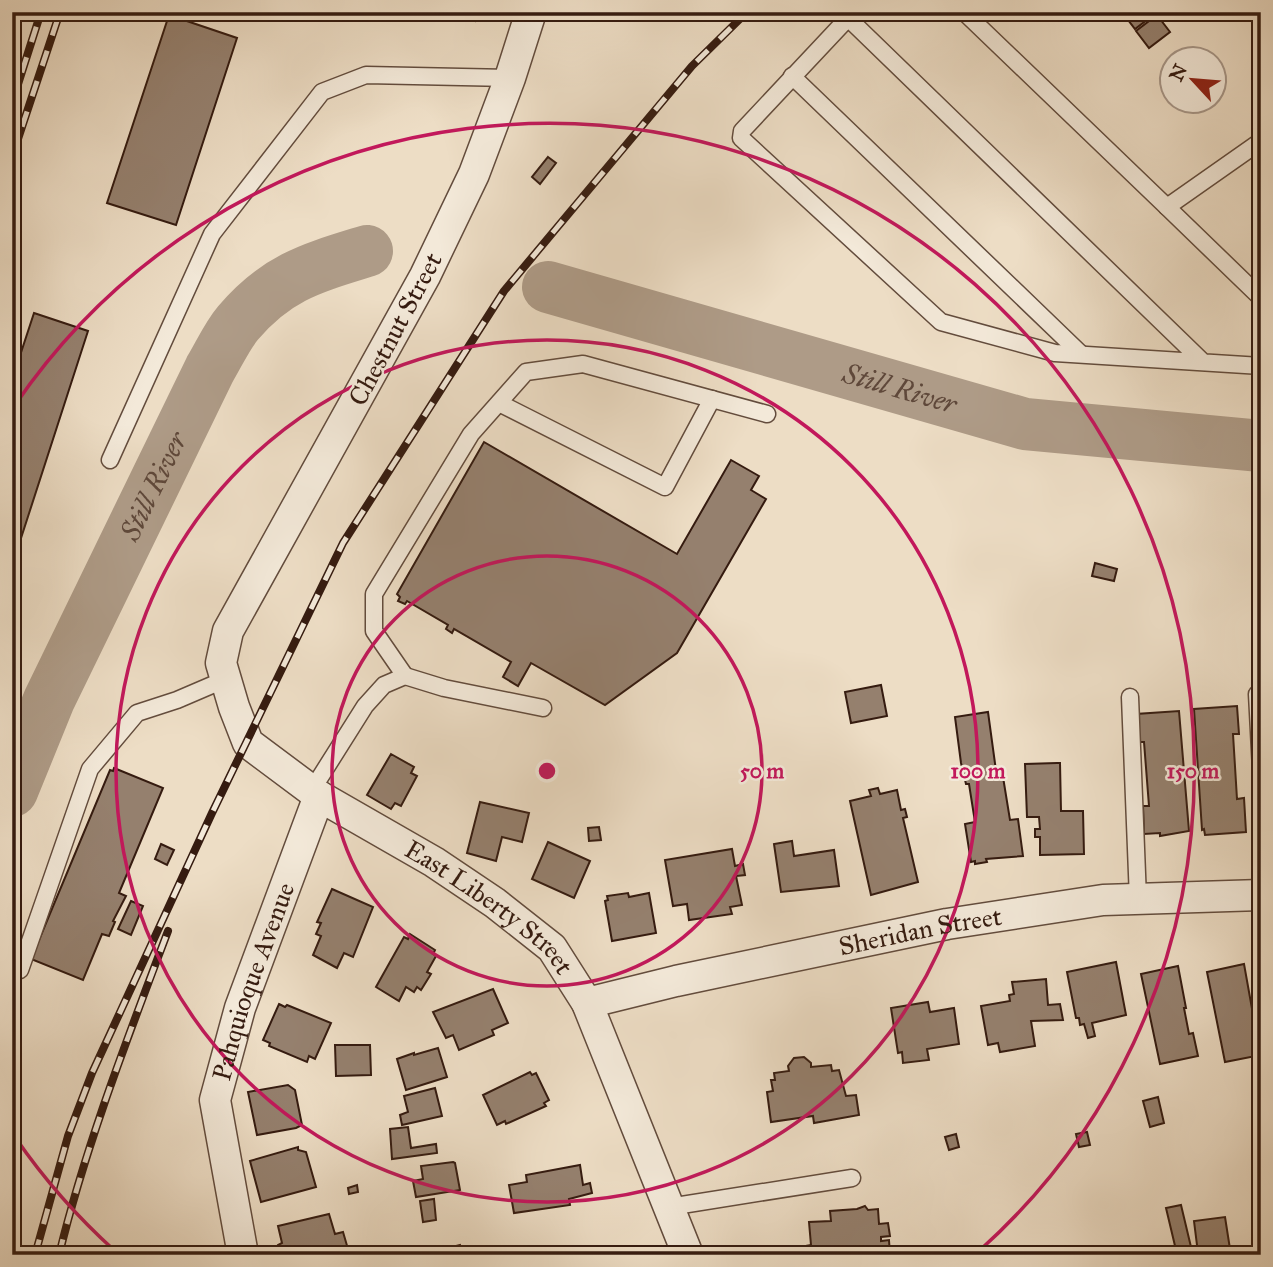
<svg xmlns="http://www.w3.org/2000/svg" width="1273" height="1267" font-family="'IM FELL Great Primer',serif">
	<rect width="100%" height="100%" fill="#edddc5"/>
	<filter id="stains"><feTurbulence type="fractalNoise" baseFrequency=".00286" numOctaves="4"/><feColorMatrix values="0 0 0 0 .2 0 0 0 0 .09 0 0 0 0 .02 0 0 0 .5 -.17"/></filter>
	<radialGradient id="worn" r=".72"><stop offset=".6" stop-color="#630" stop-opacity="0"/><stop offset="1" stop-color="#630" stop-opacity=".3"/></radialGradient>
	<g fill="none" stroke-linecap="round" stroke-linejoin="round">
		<g stroke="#ae9b87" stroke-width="52">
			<path id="s1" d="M548,287L1025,424L1261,446"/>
			<path id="s2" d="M12,791L49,700L210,369C219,354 227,336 238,323C277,277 312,268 367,251"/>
		</g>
	</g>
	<g fill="#95806e" stroke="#351b10" stroke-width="2">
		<path d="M441,12H478L475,21Z"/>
		<path d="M1122,12H1149L1152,16L1135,29Z"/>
		<path d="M169,15L237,38L176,225L107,203Z"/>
		<path d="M1157,15L1170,32L1149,48L1136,31Z"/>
		<path d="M548,157L556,163L540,184L532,177Z"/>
		<path d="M34,313L88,331L12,566V380Z"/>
		<path d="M484,442L677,554L731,460L759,476L751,490L766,499L677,653L605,705L531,663L518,686L503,677L511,662L454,629L452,633L446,629L448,625L407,601L405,604L398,601L400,597L397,594Z"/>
		<path d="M1095,563L1117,569L1114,581L1092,576Z"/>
		<path d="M881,685L887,716L851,723L845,692Z"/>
		<path d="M1237,706L1239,734H1233L1237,799L1244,798L1246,832L1205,835L1204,829L1202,830L1194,709Z"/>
		<path d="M1179,711L1189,831L1160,836V833L1144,834L1143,806H1149L1144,742H1138L1136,714Z"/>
		<path d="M988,712L997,778L1003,777L1010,820L1018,819L1023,856L986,859L987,862L975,864V861L971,862L965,824L975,822L969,784H966L961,763L955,717Z"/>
		<path d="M391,754L414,767L411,773L417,776L401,806L395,803L391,809L367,795Z"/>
		<path d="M1057,763H1060L1061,811H1083L1084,854L1040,855V837H1035V829H1040L1039,817H1027L1025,764Z"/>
		<path d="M114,768L163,788L119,893L126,896L113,921L115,922L109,936L102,934L83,980L31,959L110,770L113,771Z"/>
		<path d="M878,788L880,794L897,790L901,810L905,809L907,817L903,818L918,882L871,895L850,801L871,796L869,790Z"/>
		<path d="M480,802L529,813L522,842L502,837L496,861L467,853Z"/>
		<path d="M599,827L601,840L589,841L588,828Z"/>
		<path d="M792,841L794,856L834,850L839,886L781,892L774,844Z"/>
		<path d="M548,842L590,861L574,898L532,879Z"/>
		<path d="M161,844L174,850L167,865L155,859Z"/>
		<path d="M732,849L735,866L743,864L745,875L736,876L742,905L730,907L732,914L689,920L687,904L673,906L665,860Z"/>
		<path d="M332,889L373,907L353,957L344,953L337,968L313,955L321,936L316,934L321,923L317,922Z"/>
		<path d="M628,893L629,897L649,893L656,933L612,941L605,901L608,900L607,896Z"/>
		<path d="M131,901L143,906L131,935L118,929Z"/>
		<path d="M410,934L435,950L433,954L436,956L427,972L431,974L421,990L417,987L414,992L406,987L399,1001L376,987L404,937L408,939Z"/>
		<path d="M1116,962L1126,1015L1092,1023L1095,1036L1088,1038L1084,1024L1080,1025L1079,1018H1076L1067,972Z"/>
		<path d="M1244,964L1256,1031H1259L1261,1039V1055L1225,1062L1207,972Z"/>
		<path d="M1178,966L1186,1008H1184L1189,1034L1193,1033L1198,1056L1160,1064L1141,974Z"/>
		<path d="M1046,979L1048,1005L1060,1004L1063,1020L1031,1021L1035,1046L1000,1052L998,1043L988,1045L981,1006L1010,1001L1009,995L1014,994L1012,982Z"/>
		<path d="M493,989L508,1023L492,1030L494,1035L459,1050L453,1035L446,1038L433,1012Z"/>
		<path d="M928,1002L930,1012L954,1008L959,1044L927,1049L929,1060L903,1063L902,1052L898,1053L891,1008Z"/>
		<path d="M279,1004L285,1007L287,1005L331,1023L315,1059L309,1056L307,1062L269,1046L270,1043L263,1040Z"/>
		<path d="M335,1045H370L371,1075L336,1076Z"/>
		<path d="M438,1048L447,1077L406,1090L397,1059L414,1053V1055Z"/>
		<path d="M804,1057L811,1063V1067L831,1065L832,1071L839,1070L846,1096L856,1095L859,1115L814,1123L813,1116L771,1122L767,1092L773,1091L771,1080H775L774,1073L789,1071L788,1066L794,1058Z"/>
		<path d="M530,1072L532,1075L536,1073L549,1100L544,1103L546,1106L506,1124L505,1121L497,1125L483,1095Z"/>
		<path d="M288,1085L295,1090L302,1125L296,1128L257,1135L248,1092Z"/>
		<path d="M435,1088L442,1116L402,1125L400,1115L408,1112L404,1096Z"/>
		<path d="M1158,1097L1164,1123L1150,1127L1143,1101Z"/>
		<path d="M408,1127L411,1148L436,1144L437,1153L392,1159L390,1129Z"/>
		<path d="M1087,1132L1090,1145L1079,1147L1076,1134Z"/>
		<path d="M956,1134L959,1147L949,1150L945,1137Z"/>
		<path d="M298,1147V1150L306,1152L316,1187L261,1202L250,1161Z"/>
		<path d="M453,1162L455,1163L460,1190L416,1197L413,1181L423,1179L421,1166Z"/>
		<path d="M580,1165L583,1185L590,1183L592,1193L569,1199L570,1205L514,1213L509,1185L527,1182L526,1175Z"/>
		<path d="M357,1185L358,1192L349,1194L348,1188Z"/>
		<path d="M434,1199L436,1220L423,1222L420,1201Z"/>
		<path d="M1181,1205L1191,1247L1176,1250L1166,1208Z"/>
		<path d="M865,1206L868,1210L878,1209L879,1224L888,1223L890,1236L881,1237V1241L889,1240L890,1255H805V1246L811,1245L809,1222L831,1221L830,1211L857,1209Z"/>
		<path d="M329,1214L335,1234L343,1232L348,1249L330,1255H280L278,1245L282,1243L278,1226Z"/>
		<path d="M1225,1217L1230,1249L1198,1253L1194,1221Z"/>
		<path d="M460,1245L461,1250L472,1248L474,1255H441L440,1250Z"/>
	</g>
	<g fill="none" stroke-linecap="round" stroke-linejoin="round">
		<g stroke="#634c3d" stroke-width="19">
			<g id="service">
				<path d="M964,12L1167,207"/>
				<path d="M792,76L1081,354"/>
				<path d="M1261,141L1167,207L1261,298"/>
				<path d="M1203,362L848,18L742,131L741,138L941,322L1055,353L1261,366"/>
				<path d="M499,403L665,487L712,399"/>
				<path d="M110,460L212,234L322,92L366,75L510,78"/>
				<path d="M405,676L374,631V594L471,434L526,372L583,364L767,414"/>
				<path d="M1257,694L1261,770"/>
				<path d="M1130,697L1138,899"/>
				<path d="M312,790L365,706L384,685L405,676L444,688L543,708"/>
				<path d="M20,970L90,769L137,713L177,700L226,679"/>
				<path d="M669,1207L852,1178"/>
			</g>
		</g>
		<g stroke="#634c3d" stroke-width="33">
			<g id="minor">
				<path id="s3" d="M531,12L510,78L474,174L425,276L228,631L221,663L234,707L248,743L319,796L434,862L495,903L552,948L587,1003L688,1255"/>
				<path id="s4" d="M587,1003L676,981L947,924L1103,900L1261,895"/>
				<path id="s5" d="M243,1255L215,1100L240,1008L319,796"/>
			</g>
		</g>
		<use href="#service" stroke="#f3e9d9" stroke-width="16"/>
		<use href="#minor" stroke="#f3e9d9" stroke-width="30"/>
		<g stroke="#351b10" stroke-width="8">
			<g id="rail">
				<path d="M12,103L41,12"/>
				<path d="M12,157L60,12"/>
				<path d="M35,1255L68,1136L92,1073L212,813L343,543L504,291L692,66L747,12"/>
				<path d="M59,1255C86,1144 128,1037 168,931"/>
			</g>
		</g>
		<use href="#rail" stroke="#f3e9d9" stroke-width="5" stroke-dasharray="16" stroke-linecap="butt"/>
	</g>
	<g fill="none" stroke="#c2185b" stroke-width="3.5">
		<circle cx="547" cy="771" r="215"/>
		<circle cx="547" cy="771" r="431"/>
		<path d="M115 1251A646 646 0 0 1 15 1137M15 405A646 646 0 1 1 979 1251"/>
	</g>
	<g text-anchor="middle" stroke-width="5" stroke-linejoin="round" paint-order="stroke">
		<g font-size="26" fill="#351b10" stroke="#f3e9d9">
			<text transform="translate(395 329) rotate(-62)" y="9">Chestnut Street</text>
			<text dy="9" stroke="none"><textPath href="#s3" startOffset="1101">East Liberty Street</textPath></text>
			<text dy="9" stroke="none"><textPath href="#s4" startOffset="341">Sheridan Street</textPath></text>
			<text dy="9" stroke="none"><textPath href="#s5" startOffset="282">Pahquioque Avenue</textPath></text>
		</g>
		<g font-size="28" font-style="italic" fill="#5f483a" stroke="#f3e9d9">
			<text dy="10" stroke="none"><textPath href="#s1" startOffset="366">Still River</textPath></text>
			<text dy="10" stroke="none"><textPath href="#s2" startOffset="336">Still River</textPath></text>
		</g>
	</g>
	<circle cx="547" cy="771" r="10" fill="#c2185b" stroke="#f3e9d9" stroke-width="3.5"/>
	<g font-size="21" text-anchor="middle" font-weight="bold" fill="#c2185b" stroke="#f3e9d9" stroke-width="5" stroke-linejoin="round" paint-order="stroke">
		<text x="762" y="778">50 m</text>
		<text x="978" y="778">100 m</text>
		<text x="1193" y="778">150 m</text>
	</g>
	<rect width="1273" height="1267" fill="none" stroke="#edddc5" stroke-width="42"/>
	<rect x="14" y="14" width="1245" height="1239" fill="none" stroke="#351b10" stroke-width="3.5"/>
	<rect x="21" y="21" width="1231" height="1225" fill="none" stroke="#351b10" stroke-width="2"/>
	<g transform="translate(1193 80) rotate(296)"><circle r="33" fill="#f3e9d9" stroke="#a79789" stroke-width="2"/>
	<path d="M0-5L12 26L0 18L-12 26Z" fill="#8f2418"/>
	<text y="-10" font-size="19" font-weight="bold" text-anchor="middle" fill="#351b10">N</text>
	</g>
	<rect width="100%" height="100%" filter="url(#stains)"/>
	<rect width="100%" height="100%" fill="url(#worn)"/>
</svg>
